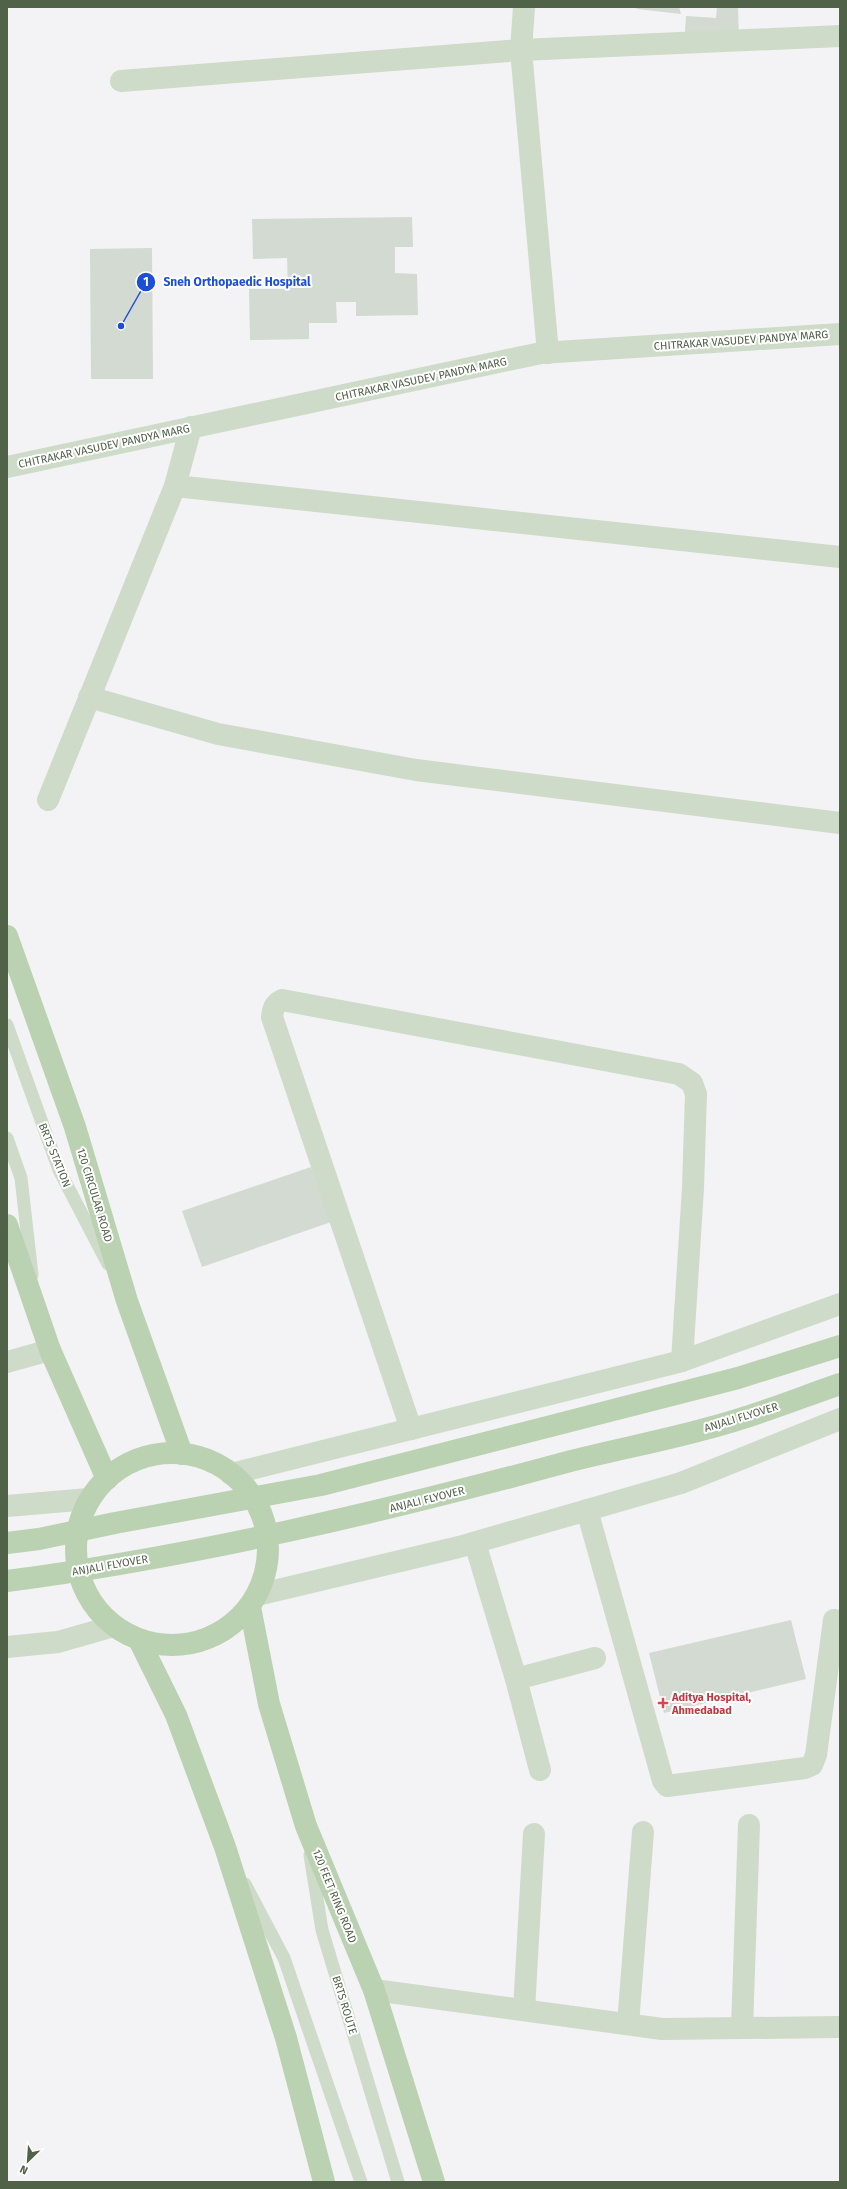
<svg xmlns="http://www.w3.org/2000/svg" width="847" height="2189" font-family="'Fira Sans',sans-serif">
	<rect width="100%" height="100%" fill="#f3f2f5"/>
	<g fill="#d3dad1">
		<path d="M636,7H679L681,14L637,9Z"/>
		<path d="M717,7H738L739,41L685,32L686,16L716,18Z"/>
		<path d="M412,217L413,247H395V273L417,274L418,315L356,316V302H336L337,323H309V339L250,340L249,289H288L287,258L253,259L252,219Z"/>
		<path d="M152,248L153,379H91L90,249Z"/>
		<path d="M311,1167L331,1222L202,1267L182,1211Z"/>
		<path d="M791,1620L806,1679L664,1713L649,1653Z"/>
	</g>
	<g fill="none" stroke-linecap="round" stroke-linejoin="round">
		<g stroke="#cedbc9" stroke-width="13">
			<path d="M7,1025L59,1170L108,1264"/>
			<path d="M7,1138L21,1178L32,1275"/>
			<path d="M310,1855L322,1930L398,2182"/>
			<path d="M245,1884L284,1958L361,2182"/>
		</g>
		<g stroke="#cedbc9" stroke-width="22">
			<path d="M524,7L521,50L548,353"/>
			<path d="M121,81L521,50L840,36"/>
			<path d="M191,427L175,486L840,557"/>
			<path d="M7,467L541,353L840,334"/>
			<path d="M89,697L218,734L416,770L840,823"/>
			<path d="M48,800L175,486"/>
			<path d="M7,1362L50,1350"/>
			<path d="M411,1429L272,1017C273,1009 274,1004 282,1000L679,1074L692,1083L696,1094L693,1188L682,1361"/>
			<path d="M587,1510L663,1781L667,1786L805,1768L812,1765L816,1755L834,1620"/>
			<path d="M475,1543L516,1679L540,1770"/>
			<path d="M516,1679L595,1658"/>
			<path d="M374,1990L662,2029L840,2027"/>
			<path d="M524,2010L534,1834"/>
			<path d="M628,2024L643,1832"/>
			<path d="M742,2028L749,1825"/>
		</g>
		<g stroke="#cedbc9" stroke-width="22">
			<path d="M231,1474L682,1361L840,1304"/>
			<path d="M7,1506L89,1499"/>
			<path d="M257,1595L459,1547L681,1483L840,1419"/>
			<path d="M7,1647L58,1642L114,1626"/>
		</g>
		<g stroke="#bad2b1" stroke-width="22">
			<path d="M7,936L75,1127L127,1301L182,1454"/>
			<path d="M7,1225L50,1350L107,1479"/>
			<circle cx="172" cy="1549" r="96"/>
			<path d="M250,1607L269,1704L306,1826L374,1990L434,2182"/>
			<path d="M139,1640L176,1715L225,1847L286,2038L324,2182"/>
		</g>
		<g stroke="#bad2b1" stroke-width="22">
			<path d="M7,1543L39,1539L115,1523L321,1485L738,1378L840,1346"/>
			<path d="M7,1581C196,1556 383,1512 567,1462C625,1447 685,1437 743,1418C775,1408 808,1395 840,1384"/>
		</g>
	</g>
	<path fill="#e0444e" stroke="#fff" stroke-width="1.5" d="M661 1697h4v4h4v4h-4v4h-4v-4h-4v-4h4z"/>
	<g text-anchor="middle" stroke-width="4" stroke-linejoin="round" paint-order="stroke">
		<g font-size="11" fill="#506248" stroke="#fff">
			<text transform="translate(741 340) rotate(-4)" y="4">CHITRAKAR VASUDEV PANDYA MARG</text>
			<text transform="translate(421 379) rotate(-12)" y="4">CHITRAKAR VASUDEV PANDYA MARG</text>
			<text transform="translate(104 446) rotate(-12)" y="4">CHITRAKAR VASUDEV PANDYA MARG</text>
			<text transform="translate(55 1155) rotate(68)" y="4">BRTS STATION</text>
			<text transform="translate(95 1195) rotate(73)" y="4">120 CIRCULAR ROAD</text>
			<text transform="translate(741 1417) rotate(-17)" y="4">ANJALI FLYOVER</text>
			<text transform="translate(427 1499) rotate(-14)" y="4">ANJALI FLYOVER</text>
			<text transform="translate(110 1565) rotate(-10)" y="4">ANJALI FLYOVER</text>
			<text transform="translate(335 1896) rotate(68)" y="4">120 FEET RING ROAD</text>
			<text transform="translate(345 2005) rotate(73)" y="4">BRTS ROUTE</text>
		</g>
		<g font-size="11" font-weight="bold" fill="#be3a42" stroke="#fff" text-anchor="start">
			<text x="672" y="1701">Aditya Hospital,<tspan x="672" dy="13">Ahmedabad</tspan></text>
		</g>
	</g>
	<path fill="none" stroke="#1d4ed8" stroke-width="1.5" d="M121 326L146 282"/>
	<g fill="#1d4ed8" stroke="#fff" stroke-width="1.5">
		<circle cx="121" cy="326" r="4"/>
		<circle cx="146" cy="282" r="10"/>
	</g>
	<g font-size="12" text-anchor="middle" font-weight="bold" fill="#fff">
		<text x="146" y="286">1</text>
	</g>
	<g font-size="12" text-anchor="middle" font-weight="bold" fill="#1d4ed8" stroke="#fff" stroke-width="4" stroke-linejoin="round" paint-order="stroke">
		<text x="237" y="286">Sneh Orthopaedic Hospital</text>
	</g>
	<rect width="847" height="2189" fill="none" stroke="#506248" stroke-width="16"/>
	<g transform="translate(28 2161) rotate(205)" stroke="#ffffff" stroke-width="3" paint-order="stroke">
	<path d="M0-3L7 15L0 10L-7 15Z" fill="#506248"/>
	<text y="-6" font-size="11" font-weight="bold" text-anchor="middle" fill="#506248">N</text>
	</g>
</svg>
